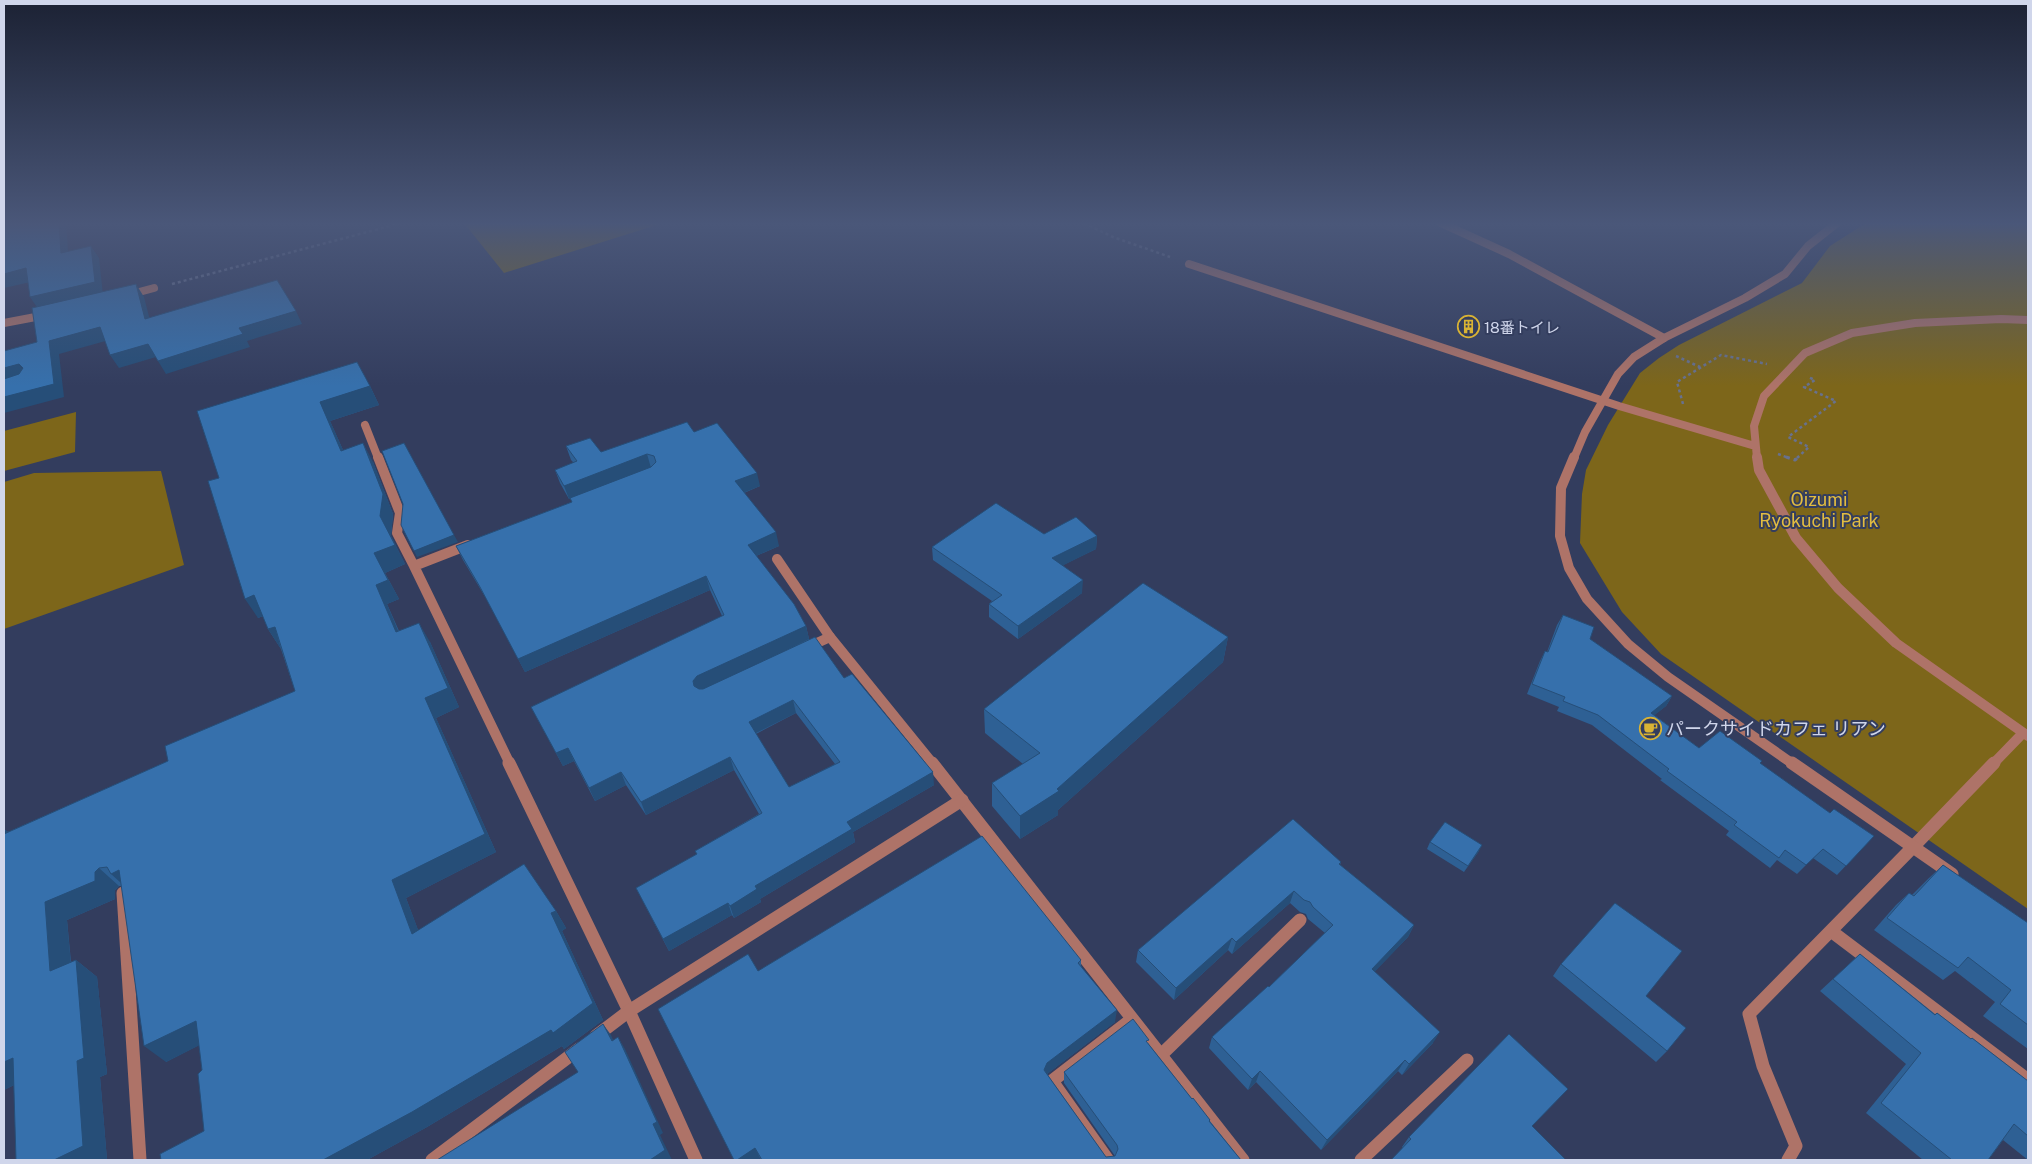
<svg xmlns="http://www.w3.org/2000/svg" width="2032" height="1164" viewBox="0 0 2032 1164" font-family="'Public Sans','Noto Sans JP',sans-serif">
<rect width="100%" height="100%" fill="#333d5e"/>
<path fill="#7d661a" d="M464,223H663L504,273Z
M1866,223H2028V909L1661,654L1622,612L1580,543L1582,494L1586,470L1608,425L1640,373L1659,358L1679,345L1802,283L1830,246Z
M76,412L75,452L4,471V431Z
M161,471L184,565L4,629V482L34,473Z"/>
<g fill="none" stroke-linecap="round" stroke-linejoin="round">
<path stroke="#68718e" stroke-width="2.5" stroke-dasharray="3 3" stroke-linecap="butt" d="M1084,223L1113,237L1170,257
M172,284L401,223
M1676,356L1700,367
M1683,404L1677,382L1721,355L1767,364
M1778,454L1789,458
M1797,458L1809,447L1788,437L1836,401L1804,387L1815,380L1808,377"/>
<path stroke="#68718e" stroke-width="3" stroke-dasharray="4 4" stroke-linecap="butt" d="M1786,457L1795,460L1799,457"/>
<path stroke="#ae7368" stroke-width="8" d="M1441,223L1509,254L1664,338"/>
<path stroke="#ae7368" stroke-width="10" d="M806,648L830,637"/>
<path stroke="#ae7368" stroke-width="13" d="M1161,1055L1300,920
M1361,1160L1467,1060"/>
<path stroke="#ae7368" stroke-width="8" d="M1189,264L1619,406L1755,446
M1757,458L1754,426L1764,396L1805,353L1852,333L1915,323L2001,319L2028,320"/>
<path stroke="#ae7368" stroke-width="10" d="M1757,457L1759,470L1796,538L1838,588L1896,643L2028,736
M1993,764L2023,733"/>
<path stroke="#ae7368" stroke-width="13" d="M1913,847L1994,763"/>
<path stroke="#ae7368" stroke-width="8" d="M128,295L154,288
M4,323L46,315
M365,425L378,458
M1574,458L1585,432L1618,374L1634,357L1664,338L1745,298L1785,274L1808,246L1837,223"/>
<path stroke="#ae7368" stroke-width="10" d="M378,457L400,513L397,533L414,566
M1574,457L1561,488L1560,536L1569,568L1587,599L1628,644L1668,677L1793,764
M468,545L414,566L510,764
M777,559L830,637L933,764"/>
<path stroke="#ae7368" stroke-width="13" d="M509,763L629,1011L696,1160
M932,763L1243,1160
M1792,763L1952,874
M123,893L140,1160
M1831,931L2028,1080
M1108,1160L1052,1081L1132,1019
M1788,1160L1796,1146L1763,1066L1749,1014L1913,847"/>
<path stroke="#ae7368" stroke-width="13" d="M596,1036L629,1011L962,800
M432,1160L579,1049"/>
</g>
<path fill="#2e6094" fill-rule="evenodd" d="M370,386L379,405L330,421L343,450L373,462L393,514L391,536L405,564L385,573L399,599L387,604L399,631L430,642L459,707L436,718L496,852L406,898L418,930L556,911L566,928L562,931L603,1020L564,1049L562,1046L427,1127L367,1160H161L204,1131L202,1070L199,1045L166,1062L122,886H119L115,890V899L67,920L71,962L76,960L97,977L107,1074L100,1077L107,1160L14,1085L4,1090V829L8,832L168,761L295,691L281,649L268,629L263,616L258,618L219,478Z
M694,432L760,486L744,493L779,546L756,556L806,626L809,639L844,678L934,785L853,832L855,842L760,899L761,902L734,918L732,915L669,951L636,888L697,854L695,851L759,814L734,770L646,815L626,785L595,801L574,761L563,766L531,707L722,616L710,590L525,672L487,600L463,560L456,546L572,502L570,498L569,499L560,483L555,470L574,463L571,460L566,446L601,452ZM796,713L835,764L789,787L756,734Z
M1044,534L1097,536L1096,549L1063,565L1082,593L1018,639L989,617V604L992,601L933,560L932,547Z
M1563,615L1590,639L1672,696L1666,706L1654,715L1699,748L1760,764L1830,813L1874,836L1837,875L1813,858L1797,874L1777,860L1770,868L1726,835L1729,831L1660,780L1662,779L1592,725L1557,711L1559,707L1527,694L1540,661L1545,651L1547,652L1557,625Z
M1228,637L1223,662L1058,810V815L1020,839L992,806V783L1023,764L985,733L984,709Z
M1430,842L1479,851L1464,872L1427,849Z
M1341,862L1340,865L1414,925L1408,937L1374,972L1433,1043L1402,1075L1398,1071L1321,1150L1256,1082L1248,1090L1209,1048L1212,1037L1269,987L1325,933L1308,919L1306,914L1300,912L1290,903L1232,954L1228,950L1174,1000L1136,962L1138,950Z
M1943,865L2028,923V1049L1983,1016L1995,1002L1955,971L1943,980L1874,930L1896,905L1909,893L1912,895L1929,878Z
M1860,954L1935,1014L1937,1013L1970,1039L1972,1038L2028,1081V1160L2003,1140L1988,1160H1923L1866,1113L1906,1064L1820,991Z
M1081,960V966L1115,1022L1047,1074L1106,1157L1115,1156L1064,1083V1072L1148,1043L1192,1099L1210,1120V1121L1241,1160H761L760,1158L757,1160H734L758,971Z
M1561,964L1646,996L1667,1051L1656,1062L1553,976Z
M1533,1126L1403,1148L1402,1147L1409,1137Z"/>
<path fill="#264e78" d="M59,223H66L69,265L61,253Z
M91,246L99,258L103,295L39,310L30,297Z
M26,268L35,281L4,288V274Z
M136,284L144,297L153,332L145,319Z
M296,311L302,324L247,341L250,347L166,374L158,361L239,328Z
M100,327L109,340L59,354L64,397L4,413V397L49,341Z
M148,344L156,357L119,368L110,355Z
M19,364L29,377L4,383V368Z
M370,386L379,405L330,421L352,470L341,451L320,402Z
M363,443L373,462L393,514L391,536L405,564L385,573L399,599L387,604L407,652L396,632L376,585L374,553L380,516Z
M647,454L651,468L569,499L564,486Z
M757,473L760,486L738,495L735,481Z
M776,532L779,546L751,558L748,545Z
M454,535L458,542L417,557L414,551Z
M1097,536L1096,549L1052,571V558Z
M706,576L710,590L525,672L518,659Z
M1083,580L1082,593L1018,639V626Z
M254,595L268,614L258,618L245,599Z
M419,623L430,642L459,707L436,718L496,852L406,898L426,951L412,934L392,880L425,698Z
M806,626L809,639L697,695L693,681L697,676Z
M275,627L281,649L268,629Z
M1228,637L1223,662L1058,810V815L1020,839V816L1057,789Z
M1672,696L1666,706L1645,723L1651,713Z
M793,700L796,713L752,735L749,722Z
M568,748L574,761L563,766L556,753Z
M730,757L734,770L646,815L641,802Z
M621,772L626,785L595,801L589,788Z
M933,772L934,785L853,832L855,842L760,899L761,902L734,918L730,906L755,886L847,822Z
M4,829L24,846L4,835Z
M1482,845L1479,851L1464,872Z
M99,868L119,886L115,890V899L67,920L73,988L50,971L45,902L95,872Z
M119,870L131,892L111,874Z
M1294,891L1290,903L1232,954L1236,942Z
M728,903L732,915L669,951L663,939Z
M556,911L566,928L562,931L603,1020L564,1049L562,1046L427,1127L367,1160H323L551,913Z
M1414,925L1408,937L1366,981L1372,969Z
M1232,938L1228,950L1174,1000L1176,988Z
M76,960L97,977L107,1074L100,1077L107,1160H54L77,1061Z
M1117,1010L1115,1022L1047,1074L1044,1070L1047,1063Z
M196,1021L216,1037L166,1062L144,1046Z
M603,1024L611,1035L619,1053L612,1041Z
M1440,1032L1433,1043L1402,1075L1409,1064Z
M618,1037L625,1049L663,1133L660,1135L672,1160H650L653,1124Z
M13,1058L37,1074L4,1090V1062Z
M1405,1060L1398,1071L1321,1150L1327,1140Z
M1260,1071L1256,1082L1248,1090L1252,1079Z
M755,1148L760,1158L757,1160H737Z"/>
<path fill="#3670ac" stroke="#264e78" fill-rule="evenodd" d="M4,223H59L61,253L91,246L95,282L30,297L26,268L4,274Z
M277,280L296,311L239,328L243,334L158,361L148,344L110,355L100,327L49,341L54,384L4,397V379L19,374L23,368L19,364L4,368V351L37,342L32,308L136,284L145,319Z
M357,362L370,386L320,402L341,451L363,443L383,494L380,516L395,545L374,553L388,580L376,585L396,632L419,623L448,688L425,698L485,834L392,880L412,934L524,864L556,911L551,913L593,1003L553,1033L551,1030L412,1112L323,1160H161L160,1154L204,1131L198,1074L202,1070L196,1021L144,1046L119,870L111,874L107,867L99,868L95,872V881L45,902L50,971L76,960L84,1058L77,1061L83,1146L54,1160H16L13,1058L4,1062V834L168,761L165,746L295,691L275,627L268,629L254,595L245,599L208,481L219,478L197,411Z
M687,422L694,432L717,423L757,473L735,481L776,532L748,545L794,604L806,626L697,676L693,681L694,686L699,689H703L815,637L844,678L852,674L933,772L847,822L852,829L755,886L757,889L730,906L728,903L663,939L636,888L697,854L695,851L762,813L730,757L641,802L621,772L589,788L568,748L556,753L531,707L724,615L706,576L518,659L480,587L456,546L572,502L570,498L651,467L656,462L654,456L647,454L564,486L555,470L577,461L566,446L590,438L601,452ZM793,700L840,762L789,787L749,722Z
M404,443L454,535L414,551L401,525L403,504L382,451Z
M996,503L1044,534L1076,517L1097,536L1052,558L1083,580L1018,626L989,604L1002,595L932,547Z
M1143,583L1228,637L1057,789L1059,791L1020,816L992,783L1040,753L984,709Z
M1563,615L1594,627L1590,639L1672,696L1651,713L1699,748L1720,731L1762,761L1760,763L1830,813L1834,809L1874,836L1846,866L1823,849L1806,865L1785,850L1779,858L1734,825L1737,822L1667,771L1669,769L1598,715L1563,701L1565,697L1532,684L1545,651L1548,652Z
M1293,819L1341,862L1339,864L1414,925L1372,969L1440,1032L1409,1064L1405,1060L1327,1140L1260,1071L1252,1079L1212,1037L1268,986L1269,987L1333,925L1313,907L1310,902L1304,900L1294,891L1236,942L1232,938L1176,988L1138,950Z
M1445,822L1482,845L1468,866L1430,842Z
M982,836L1081,960L1078,963L1117,1010L1047,1063L1044,1070L1106,1157L1115,1156L1118,1149L1117,1145L1064,1072L1133,1019L1149,1040L1146,1041L1192,1099L1193,1098L1210,1120L1209,1121L1241,1160H762L755,1148L737,1160H734L658,1009L748,954L758,971Z
M1943,865L2028,923V1025L2000,1004L2011,990L1968,957L1958,968L1887,918L1909,893L1914,896Z
M1615,903L1682,951L1646,996L1686,1028L1667,1051L1561,964Z
M1860,954L1935,1015L1937,1013L1971,1039L1972,1038L2028,1081V1136L2014,1124L1988,1160H1952L1881,1103L1921,1053L1833,979Z
M603,1024L612,1041L618,1037L657,1122L653,1124L665,1150L650,1160H437L578,1072L565,1052Z
M1509,1034L1568,1089L1532,1126L1566,1160H1391L1411,1139L1409,1137Z"/>
<linearGradient id="sky" x2="0" y2="1"><stop stop-color="#1c2234"/><stop offset="0.58" stop-color="#4a5779"/><stop offset="1" stop-color="#4a5779" stop-opacity="0"/></linearGradient>
<rect width="2032" height="386" fill="url(#sky)"/>
<defs>
<symbol id="building-ring" viewBox="-11 -11 22 22"><circle r="9.5" fill="#333d5e" stroke="#d9b334" stroke-width="1.5"/><path d="M-4-6H4V6H1V3H-1V6H-4ZM-2.5-4.3h1.7v1.8h-1.7ZM.8-4.3h1.7v1.8H.8ZM-2.5-1h1.7V.8h-1.7ZM.8-1h1.7V.8H.8Z" fill="#d9b334"/></symbol>
<symbol id="cafe-ring" viewBox="-11 -11 22 22"><circle r="9.5" fill="#333d5e" stroke="#d9b334" stroke-width="1.5"/><path d="M-5.5-4.5H6V0H3Q3 3.5 0 3.5H-2.5Q-5.5 3.5-5.5 0ZM3-3.2v2h1.7v-2ZM-6 4.5H4V6H-6Z" fill="#d9b334"/></symbol>
</defs>
<g fill-rule="evenodd">
<use href="#building-ring" x="1456" y="314" width="25" height="25"/>
<use href="#cafe-ring" x="1638" y="716" width="25" height="25"/>
</g>
<g text-anchor="middle" dominant-baseline="central" stroke-width="4" stroke-linejoin="round" paint-order="stroke">
<g font-size="15" fill="#d0d6eb" stroke="#333d5e" text-anchor="start">
<text x="1484" y="327">18番トイレ</text>
</g>
<g font-size="18" fill="#e2bc41" stroke="#333d5e">
<text x="1819" y="499">Oizumi<tspan x="1819" dy="21">Ryokuchi Park</tspan></text>
</g>
<g font-size="18" fill="#d0d6eb" stroke="#333d5e" text-anchor="start">
<text x="1666" y="728">パークサイドカフェ リアン</text>
</g>
</g>
<rect width="2032" height="1164" fill="none" stroke="#d0d6eb" stroke-width="10"/>
</svg>
